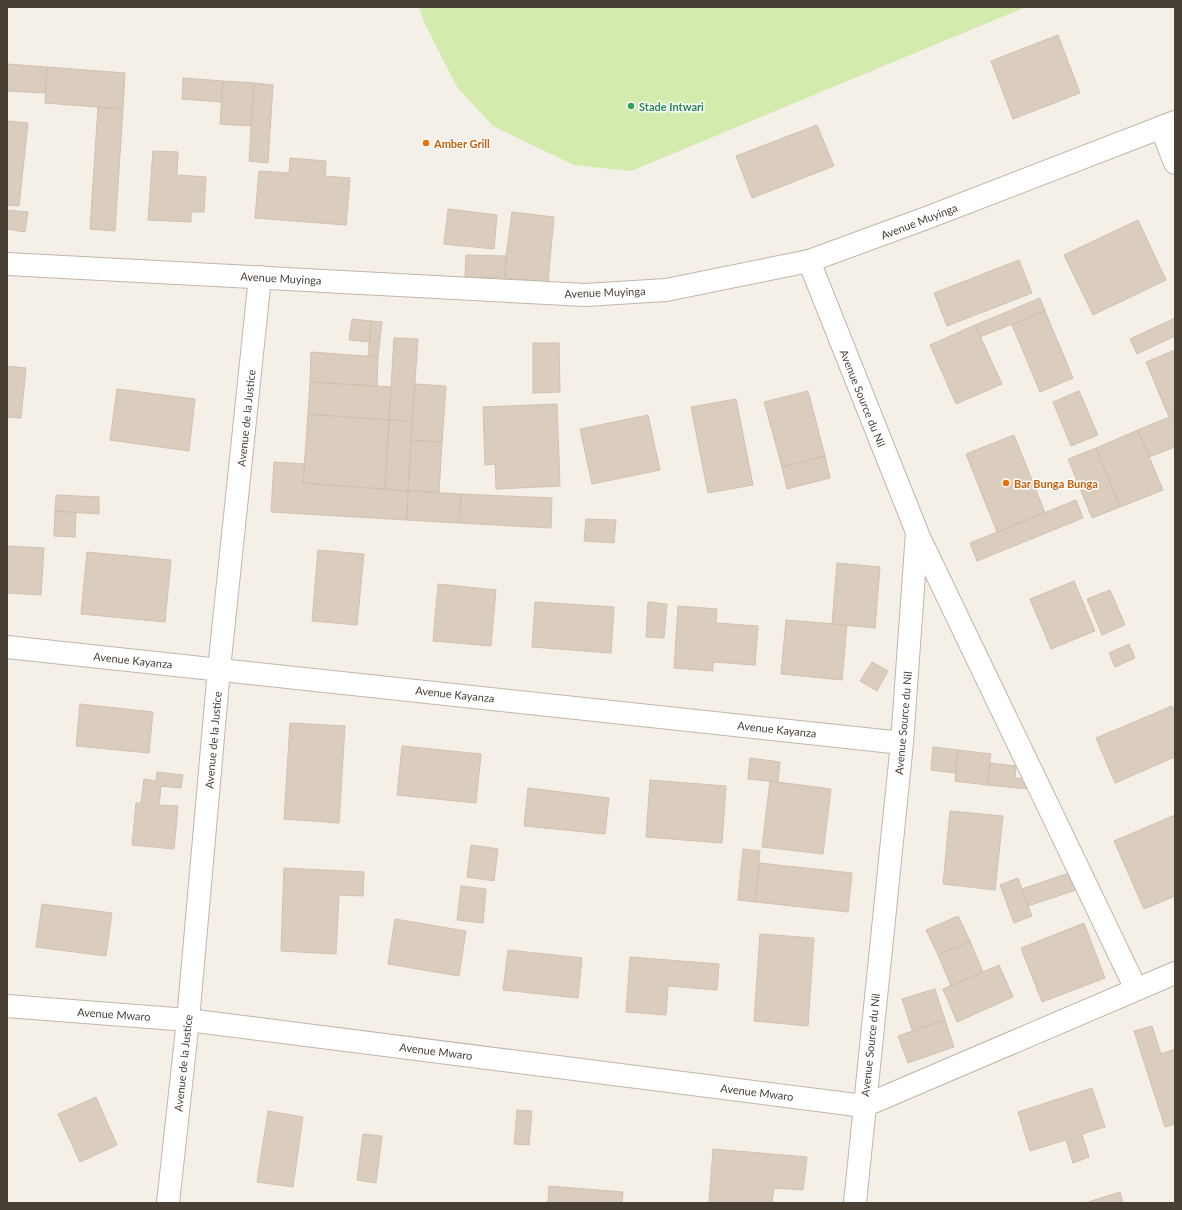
<svg xmlns="http://www.w3.org/2000/svg" width="1182" height="1210" viewBox="0 0 1182 1210" font-family="Lato,sans-serif">
<rect width="100%" height="100%" fill="#f4efe7"/>
<path fill="#d3ebad" d="M419,7H1026L631,171L574,165L493,126L457,87L424,22Z"/>
<path fill="#dacdbe" stroke="#d2c1ae" d="M1058,35L1080,93L1013,119L991,61Z
M7,64L47,67L45,93L7,91Z
M47,67L125,73L123,109L45,103Z
M183,78L223,81L221,102L182,99Z
M223,81L254,83L251,126L220,124Z
M254,83L273,85L268,163L249,161Z
M98,107L123,109L115,231L90,229Z
M7,121L28,123L19,206L7,205Z
M817,125L834,166L752,198L736,156Z
M153,151L178,152L177,175L206,177L204,212H191V222L148,220Z
M290,158L326,161L325,176L350,178L346,225L255,218L259,171L289,173Z
M448,209L497,215L494,249L444,244Z
M7,210L28,212L25,232L7,229Z
M512,212L554,217L548,282L505,278L506,256Z
M1138,220L1166,280L1093,315L1064,255Z
M466,255L506,256L505,278L465,277Z
M1019,260L1032,293L947,326L934,293Z
M1040,298L1045,311L980,337L975,325Z
M1045,311L1073,378L1040,392L1012,325Z
M1175,318V336L1137,354L1130,339Z
M352,319L371,321L370,342L349,340Z
M371,321L382,322L378,357L368,356Z
M975,325L1002,384L956,404L930,345Z
M394,338L418,339L412,421L389,420Z
M533,343H559L560,392L533,393Z
M1175,350V447L1149,457L1138,430L1169,417L1146,362Z
M311,352L378,357L377,386L310,382Z
M7,366L26,368L21,418L7,417Z
M310,382L391,387L389,420L308,414Z
M415,384L446,386L442,442L411,440Z
M117,389L195,399L189,451L110,440Z
M808,391L825,456L782,467L764,402Z
M1079,391L1098,435L1071,446L1053,402Z
M736,399L753,485L708,493L691,407Z
M557,404L560,486L496,489L495,464L485,465L483,407Z
M308,414L389,420L385,489L303,483Z
M648,415L660,470L592,484L580,429Z
M389,420L412,421L408,491L385,489Z
M1138,430L1163,490L1120,507L1096,448Z
M1014,435L1045,513L997,532L966,454Z
M411,440L442,442L439,492L408,491Z
M1096,448L1120,507L1092,518L1068,459Z
M825,456L830,478L787,489L782,467Z
M274,462L305,464L303,483L408,491L407,520L271,512Z
M408,491L461,494L459,523L407,520Z
M461,494L552,498L551,528L459,523Z
M56,495L99,497V514L55,511Z
M1076,500L1083,518L977,561L970,543Z
M55,511L76,512L75,537L54,536Z
M586,519L616,520L614,543L584,541Z
M7,546L44,548L41,595L7,593Z
M318,550L364,554L357,625L312,621Z
M87,552L171,560L165,622L81,614Z
M837,563L880,567L875,628L832,624Z
M1074,581L1095,631L1051,649L1030,599Z
M438,584L496,590L491,646L433,641Z
M1110,590L1125,625L1102,635L1087,599Z
M535,602L614,607L611,653L532,647Z
M648,602L667,604L664,638L646,637Z
M678,606L717,609L716,623L758,626L755,665L713,662V671L674,668Z
M786,620L847,625L842,680L781,674Z
M1129,644L1135,658L1115,667L1109,653Z
M872,662L888,671L877,691L860,681Z
M80,704L153,712L149,753L76,746Z
M1172,706L1175,713V757L1115,783L1096,738Z
M290,723L345,726L339,823L284,819Z
M402,746L481,754L476,803L397,795Z
M933,747L958,750L955,773L931,770Z
M958,750L991,754L987,785L955,781Z
M750,758L780,762L778,782L748,779Z
M990,763L1016,766L1015,778L1028,779L1027,789L987,785Z
M157,772L183,775L181,788L161,786L159,805L178,806L174,849L132,845L136,803H141L144,779L156,781Z
M650,780L726,786L722,843L646,837Z
M770,781L831,789L823,854L762,847Z
M528,788L609,798L605,834L524,826Z
M950,811L1003,816L995,890L943,884Z
M1175,815V896L1144,909L1114,841Z
M471,845L498,849L494,881L467,877Z
M743,849L760,851L755,902L738,900Z
M759,863L852,873L848,912L755,902Z
M284,868L364,872L363,896L339,895L336,954L281,951Z
M1072,872L1079,889L1028,906L1022,889Z
M1018,878L1032,916L1014,923L1000,885Z
M461,886L486,889L483,923L457,920Z
M42,904L112,913L106,956L36,947Z
M958,916L970,941L938,955L926,930Z
M395,919L466,931L459,976L388,964Z
M1084,923L1105,978L1042,1002L1021,948Z
M760,934L814,938L808,1026L754,1021Z
M970,941L983,972L951,986L938,955Z
M508,950L582,958L578,998L503,990Z
M630,957L719,964L717,990L668,986L666,1015L626,1012Z
M999,965L1013,997L957,1022L943,989Z
M935,989L945,1020L912,1030L902,999Z
M945,1020L954,1047L908,1063L898,1036Z
M1152,1026L1161,1054L1175,1049V1124L1165,1127L1134,1031Z
M1092,1088L1105,1127L1082,1134L1089,1157L1073,1163L1066,1140L1030,1151L1018,1112Z
M96,1097L117,1145L80,1162L58,1114Z
M517,1110L532,1111L529,1145L514,1144Z
M268,1111L303,1117L293,1187L257,1182Z
M363,1134L382,1136L376,1183L357,1180Z
M713,1149L807,1157L803,1190L774,1188L772,1203H709Z
M549,1186L623,1192L622,1203H548Z
M1120,1192L1123,1203H1085Z"/>
<g fill="none" stroke-linecap="round" stroke-linejoin="round">
<defs>
<path id="minor" d="M1161,127L1175,163
M809,261L917,532L902,743L855,1203
M917,533L1136,989
M7,647L902,743
M7,1006L188,1020L864,1106L1175,973
M168,1203L188,1020L219,669L260,277"/>
<path id="tertiary" d="M7,264L585,295L666,290L809,261L929,217L1175,122"/>
</defs>
<use href="#minor" stroke="#c0b6a9" stroke-width="24"/>
<use href="#tertiary" stroke="#c0b6a9" stroke-width="24"/>
<use href="#minor" stroke="#fff" stroke-width="22"/>
<use href="#tertiary" stroke="#fff" stroke-width="22"/>
</g>
<circle fill="#2e9e5b" stroke="#fff" stroke-width="1.5" cx="631" cy="106" r="4"/>
<g fill="#e8710a" stroke="#fff" stroke-width="1.5">
<circle cx="426" cy="143" r="4"/>
<circle cx="1006" cy="483" r="4"/>
</g>
<g text-anchor="middle" dominant-baseline="central" stroke-width="3" stroke-linejoin="round" paint-order="stroke">
<g font-size="11" font-weight="bold" fill="#27864d" stroke="#fff" text-anchor="start">
<text x="639" y="106">Stade Intwari</text>
</g>
<g font-size="11" font-weight="bold" fill="#c56008" stroke="#fff" text-anchor="start">
<text x="434" y="143">Amber Grill</text>
<text x="1014" y="483">Bar Bunga Bunga</text>
</g>
<g font-size="11" fill="#483f35" stroke="#fff">
<text transform="translate(919 221) rotate(-21)">Avenue Muyinga</text>
<text transform="translate(281 278) rotate(3)">Avenue Muyinga</text>
<text transform="translate(605 292) rotate(-2)">Avenue Muyinga</text>
<text transform="translate(863 398) rotate(68)">Avenue Source du Nil</text>
<text transform="translate(246 418) rotate(-84)">Avenue de la Justice</text>
<text transform="translate(133 660) rotate(6)">Avenue Kayanza</text>
<text transform="translate(455 694) rotate(6)">Avenue Kayanza</text>
<text transform="translate(903 723) rotate(-85)">Avenue Source du Nil</text>
<text transform="translate(777 729) rotate(6)">Avenue Kayanza</text>
<text transform="translate(213 740) rotate(-85)">Avenue de la Justice</text>
<text transform="translate(114 1014) rotate(4)">Avenue Mwaro</text>
<text transform="translate(870 1045) rotate(-84)">Avenue Source du Nil</text>
<text transform="translate(436 1051) rotate(7)">Avenue Mwaro</text>
<text transform="translate(183 1063) rotate(-84)">Avenue de la Justice</text>
<text transform="translate(757 1092) rotate(7)">Avenue Mwaro</text>
</g>
</g>
<rect width="1182" height="1210" fill="none" stroke="#483f35" stroke-width="16"/>
</svg>
